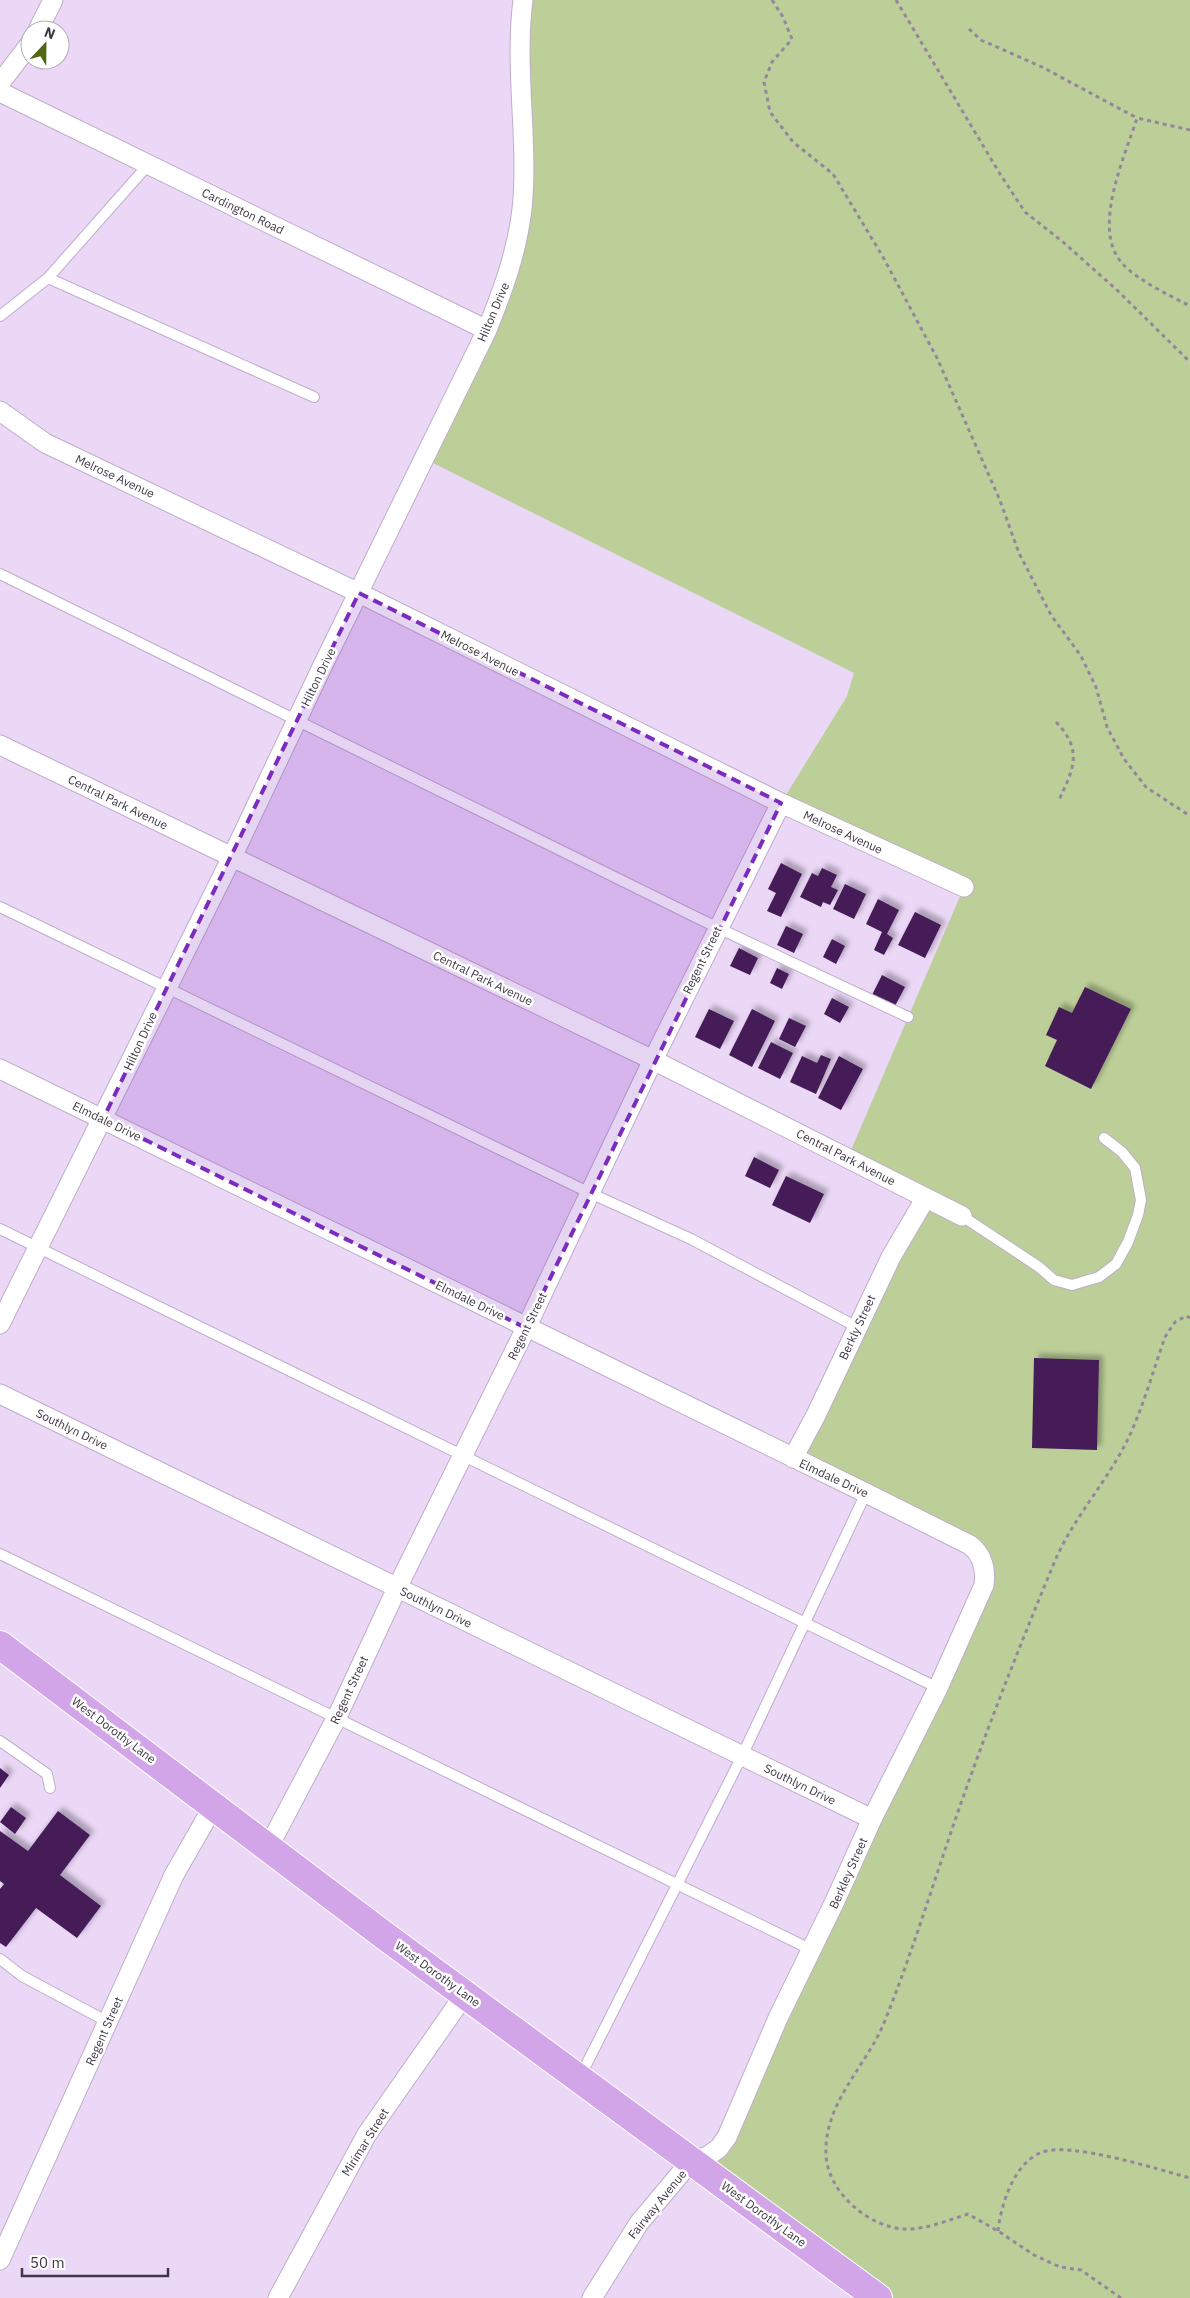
<svg xmlns="http://www.w3.org/2000/svg" width="1190" height="2298" viewBox="0 0 1190 2298" font-family="'IBM Plex Sans',sans-serif">
<defs>
<filter id="shadow"><feDropShadow dx="4.5" dy="-4.5" stdDeviation="2.5" flood-color="#0004"/></filter>
</defs>
<rect width="100%" height="100%" fill="#ebd8f7"/>
<path fill="#bdcf99" d="M523,0H1190V2298H878L708,2156L984,1585L982,1558L793,1458L925,1199L848,1157L964,887L781,803L847,696L854,673L425,459L516,246Z"/>
<path fill="#441c58" filter="url(#shadow)" d="M781,863L802,874L781,917L767,911L776,893L768,889Z
M822,868L837,875L831,887L838,890L830,905L823,902L821,907L800,897L812,873L818,876Z
M845,884L866,894L854,919L833,909Z
M878,899L899,910L887,934L893,938L884,955L874,950L882,932L866,924Z
M915,912L941,925L925,958L898,945Z
M786,926L803,934L794,953L777,945Z
M832,939L845,946L836,964L823,957Z
M739,948L758,958L750,975L730,966Z
M777,968L789,974L782,989L770,983Z
M882,975L905,987L895,1006L872,995Z
M1085,987L1131,1009L1091,1089L1045,1066L1057,1040L1046,1035L1059,1007L1072,1013Z
M832,998L849,1007L840,1023L824,1014Z
M709,1009L734,1021L720,1049L695,1037Z
M752,1009L775,1021L752,1067L729,1055Z
M789,1018L806,1026L795,1047L779,1039Z
M771,1042L793,1053L780,1079L758,1068Z
M821,1055L831,1059L816,1094L790,1082L802,1056L817,1063Z
M839,1056L863,1069L841,1110L818,1098Z
M754,1157L779,1170L770,1188L745,1176Z
M786,1176L824,1194L810,1223L772,1205Z
M1034,1358L1099,1360L1097,1450L1032,1448Z
M0,1768L9,1775L0,1788Z
M11,1807L26,1818L15,1834L0,1822Z
M58,1811L90,1835L60,1875L101,1906L77,1938L36,1908L6,1947L0,1943V1889L4,1884L0,1881V1831L28,1851Z"/>
<g fill="none" stroke-linecap="round" stroke-linejoin="round">
<defs>
<path id="service" d="M48,278L314,397
M0,316L48,278L148,165
M0,574L718,928L908,1017
M0,907L590,1193L691,1239L857,1327
M962,1216L1039,1267L1054,1280L1072,1285L1099,1277L1116,1264L1128,1242L1138,1215L1141,1200L1135,1168L1122,1152L1104,1138
M0,1229L938,1688
M0,1554L812,1950
M0,1741L47,1774L50,1788
M0,1959L22,1976L108,2022
M580,2077L742,1756L866,1493"/>
<path id="minor" d="M38,30L53,0
M0,83L30,44
M0,92L487,330
M0,411L45,443L359,593L781,803L964,887
M0,745L653,1060L962,1216
M0,1069L866,1493L970,1545C983,1555 986,1569 984,1585L938,1688L872,1819L835,1901L778,2018L727,2137L719,2148L708,2156L691,2161L639,2223L592,2298
M0,1324L232,857L322,667L487,330C503,290 517,252 522,209C529,140 514,70 523,0
M0,1394L872,1819
M793,1458L816,1415L891,1257L925,1199
M269,1846L337,1717L397,1588L526,1328L653,1060L781,803
M0,2260L174,1875L214,1805
M278,2298L367,2134L465,1994"/>
<path id="primary" d="M0,1645L385,1936L878,2298"/>
</defs>
<use href="#service" stroke="#bfadca" stroke-width="12"/>
<use href="#minor" stroke="#bfadca" stroke-width="21"/>
<use href="#primary" stroke="#fff" stroke-width="30"/>
<path stroke="#94879c" stroke-width="3" stroke-dasharray="4 4" stroke-linecap="butt" d="M772,0L783,17L792,39L772,62L764,82L770,112L793,142L833,174L883,257L937,358L999,498L1019,553L1051,615L1081,656L1096,687L1107,727L1124,759L1146,787L1190,816
M896,0L1000,174L1025,212L1063,242L1118,291L1190,362
M969,29L981,40L1042,67L1137,118
M1190,130L1137,118C1125,156 1091,229 1122,263C1138,281 1169,295 1190,306
M1056,722C1084,751 1073,770 1058,802
M998,2231C1001,2204 1014,2164 1040,2153C1067,2140 1160,2170 1190,2178
M1121,2298L1081,2270L1060,2267L1034,2255L998,2231L968,2214C949,2220 930,2228 910,2229C872,2231 827,2193 826,2154C824,2103 865,2068 884,2023C915,1946 938,1867 966,1789C993,1713 1023,1638 1054,1563C1072,1520 1105,1484 1126,1443C1142,1411 1153,1371 1165,1337L1175,1322L1186,1316L1190,1318"/>
<use href="#service" stroke="#fff" stroke-width="10"/>
<use href="#minor" stroke="#fff" stroke-width="19"/>
<use href="#primary" stroke="#d1a5e8" stroke-width="28"/>
</g>
<path fill="#7b2cbf" fill-opacity="0.2" stroke="#7b2cbf" stroke-width="4" stroke-dasharray="10 6" stroke-linejoin="round" d="M359,593L781,803L526,1328L103,1119Z"/>
<g text-anchor="middle" dominant-baseline="central" stroke-width="5" stroke-linejoin="round" paint-order="stroke">
<g font-size="12" fill="#3e3743" stroke="#fff">
<text transform="translate(243 211) rotate(26)">Cardington Road</text>
<text transform="translate(493 312) rotate(-67)">Hilton Drive</text>
<text transform="translate(115 476) rotate(25)">Melrose Avenue</text>
<text transform="translate(480 653) rotate(27)">Melrose Avenue</text>
<text transform="translate(318 677) rotate(-64)">Hilton Drive</text>
<text transform="translate(118 802) rotate(26)">Central Park Avenue</text>
<text transform="translate(843 832) rotate(25)">Melrose Avenue</text>
<text transform="translate(702 960) rotate(-64)">Regent Street</text>
<text transform="translate(483 978) rotate(26)">Central Park Avenue</text>
<text transform="translate(140 1041) rotate(-65)">Hilton Drive</text>
<text transform="translate(107 1121) rotate(26)">Elmdale Drive</text>
<text transform="translate(846 1157) rotate(27)">Central Park Avenue</text>
<text transform="translate(470 1300) rotate(26)">Elmdale Drive</text>
<text transform="translate(527 1326) rotate(-64)">Regent Street</text>
<text transform="translate(857 1327) rotate(-65)">Berkly Street</text>
<text transform="translate(72 1429) rotate(26)">Southlyn Drive</text>
<text transform="translate(834 1478) rotate(25)">Elmdale Drive</text>
<text transform="translate(436 1607) rotate(26)">Southlyn Drive</text>
<text transform="translate(349 1690) rotate(-65)">Regent Street</text>
<text transform="translate(114 1730) rotate(37)">West Dorothy Lane</text>
<text transform="translate(800 1784) rotate(26)">Southlyn Drive</text>
<text transform="translate(848 1873) rotate(-66)">Berkley Street</text>
<text transform="translate(438 1974) rotate(36)">West Dorothy Lane</text>
<text transform="translate(104 2031) rotate(-66)">Regent Street</text>
<text transform="translate(365 2142) rotate(-58)">Mirimar Street</text>
<text transform="translate(657 2204) rotate(-51)">Fairway Avenue</text>
<text transform="translate(764 2214) rotate(36)">West Dorothy Lane</text>
</g>
</g>
<g transform="translate(45 45) rotate(22)"><circle r="24" fill="#ffffff" stroke="#b2afb4"/>
<path d="M0-4L9 19L0 12L-9 19Z" fill="#526613"/>
<text y="-8" font-size="14" font-weight="bold" text-anchor="middle" fill="#3e3743">N</text>
</g>
<path d="M22 2268v8h146v-8" fill="none" stroke="#3e3743" stroke-width="2.5"/>
<text x="30" y="2268" font-size="15" fill="#3e3743" stroke="#ffffff" stroke-width="4" paint-order="stroke">50 m</text>
</svg>
